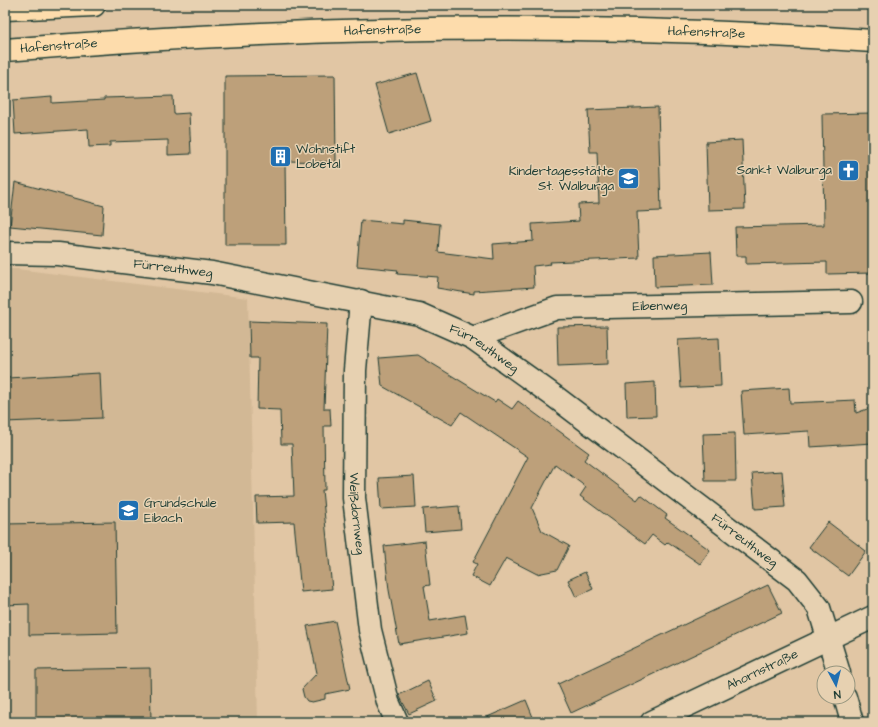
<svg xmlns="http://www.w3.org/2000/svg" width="878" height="727" viewBox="0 0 878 727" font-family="'Architects Daughter',sans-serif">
<rect width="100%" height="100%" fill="#e1c6a4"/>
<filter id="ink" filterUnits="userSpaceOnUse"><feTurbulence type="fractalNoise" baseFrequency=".025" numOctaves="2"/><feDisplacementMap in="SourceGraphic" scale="8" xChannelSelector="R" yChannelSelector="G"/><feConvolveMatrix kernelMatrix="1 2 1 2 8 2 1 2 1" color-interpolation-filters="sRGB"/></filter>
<g filter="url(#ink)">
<path fill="#d2b895" d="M5,269H17L248,298L258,722H5Z"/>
<path fill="#bda07a" stroke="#1f3d34" d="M417,73L431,121L389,134L375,85Z
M335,75L336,162L285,161L286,245H225V76Z
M173,96L174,114L189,113L191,154L168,155V140L110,142V146L89,147L88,129L15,134L13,100L52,97V103L104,100V98Z
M658,107L661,211L637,212L639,258L550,262L551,264L533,266L534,287L474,291V294L437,288L438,277L397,274L398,270L357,266L361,220L403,224V220L440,224L438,252L494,259L493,244L533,241L532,224L579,221L578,204L599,203L597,152H590L588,110Z
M873,113V273L827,274V262L746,264V256H736L735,227L824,225L822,114Z
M742,140L745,209L708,210L706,142Z
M15,182L104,206L102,235L10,226Z
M711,252L713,285L655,287L654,255Z
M249,321L327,324L324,409H330L331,426H324L325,490H322L332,589L301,592L294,522L257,523L256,497L294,496L292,444H281L280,410L257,409L258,358H250Z
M607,326L608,364L558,366L557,327Z
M719,338L721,386L681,388L678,340Z
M418,355L495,402L497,399L512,409L518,401L589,453L584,460L637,500L641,495L667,515L665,518L710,550L700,564L668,542L665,545L652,535L645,544L580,496L586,487L555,464L532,508L542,531L569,546L557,570L537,574L506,558L490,586L471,576L477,564L473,562L528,457L461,412L452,425L382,386L379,358Z
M100,373L102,418L5,422V388H7V378Z
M655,382L656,416L627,417L626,384Z
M789,388L790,403L855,400L856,413L873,407V443L810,447L809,431L744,435L741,391Z
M735,433L736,481H705L703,434Z
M782,471L785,507L755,509L752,473Z
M414,476L416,507L381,509L379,478Z
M459,506L461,529L425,532L423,509Z
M115,522L117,633L29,635V604L5,605V524Z
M828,522L866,551L848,576L809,547Z
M425,541L430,585L424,586L430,621L465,615L468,633L399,644L389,590L384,546Z
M585,572L593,589L576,597L568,580Z
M768,585L782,613L571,713L558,684Z
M335,621L350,689L325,694V699L312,702L307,701L304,697L302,689L317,673L307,626Z
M150,668L151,722H36V670Z
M428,681L437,701L409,714L399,695Z
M526,700L535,722H476Z"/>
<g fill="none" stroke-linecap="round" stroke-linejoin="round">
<defs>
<g id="street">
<path id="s1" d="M5,253L58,254L212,273L419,314L473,338L554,396L797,580L819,608L839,673"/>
<path id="s2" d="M361,301L355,370L354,498L370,630L388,702L397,722"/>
<path id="s3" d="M473,338L557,308L851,302"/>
<path d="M845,697L852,722"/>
<path id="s4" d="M652,722L873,617"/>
</g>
<g id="primary">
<path d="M5,9L94,5"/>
<path id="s5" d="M5,50C294,26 584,21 873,41"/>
</g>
</defs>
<use href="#street" stroke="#1f3d34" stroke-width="25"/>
<use href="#primary" stroke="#1f3d34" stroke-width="25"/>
<use href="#street" stroke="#e7d1b1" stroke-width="22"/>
<use href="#primary" stroke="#fddcac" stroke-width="22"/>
</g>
</g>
<defs>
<symbol id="building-square" viewBox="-11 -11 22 22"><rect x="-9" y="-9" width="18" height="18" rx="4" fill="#1f6fb2" stroke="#e7d1b1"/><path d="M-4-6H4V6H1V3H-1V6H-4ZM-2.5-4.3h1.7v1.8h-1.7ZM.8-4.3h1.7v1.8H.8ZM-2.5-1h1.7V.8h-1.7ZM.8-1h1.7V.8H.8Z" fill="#fff"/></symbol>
<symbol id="church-square" viewBox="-11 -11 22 22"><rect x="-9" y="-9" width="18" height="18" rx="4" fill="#1f6fb2" stroke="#e7d1b1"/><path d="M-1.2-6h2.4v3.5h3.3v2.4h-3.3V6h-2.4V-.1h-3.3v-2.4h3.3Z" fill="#fff"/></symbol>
<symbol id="school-square" viewBox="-11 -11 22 22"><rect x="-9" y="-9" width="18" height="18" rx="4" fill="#1f6fb2" stroke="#e7d1b1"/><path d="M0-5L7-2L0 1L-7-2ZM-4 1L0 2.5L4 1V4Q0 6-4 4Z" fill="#fff"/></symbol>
</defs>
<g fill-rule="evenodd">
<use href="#building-square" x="268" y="144" width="25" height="25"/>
<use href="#church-square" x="836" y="158" width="25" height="25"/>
<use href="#school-square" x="616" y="166" width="25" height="25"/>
<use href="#school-square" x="116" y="498" width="25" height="25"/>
</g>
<g text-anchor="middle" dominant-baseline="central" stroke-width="3" stroke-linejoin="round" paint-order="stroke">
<g font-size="13" fill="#1f3d34" stroke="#e7d1b1">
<text stroke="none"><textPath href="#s5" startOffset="378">Hafenstraße</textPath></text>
<text stroke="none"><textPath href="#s5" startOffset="702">Hafenstraße</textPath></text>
<text stroke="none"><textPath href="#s5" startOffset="54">Hafenstraße</textPath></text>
<text stroke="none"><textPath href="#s1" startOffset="169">Fürreuthweg</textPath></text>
<text stroke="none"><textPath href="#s3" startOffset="192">Eibenweg</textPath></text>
<text stroke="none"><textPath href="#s1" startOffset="493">Fürreuthweg</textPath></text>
<text stroke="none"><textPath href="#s2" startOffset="213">Weißdornweg</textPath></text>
<text stroke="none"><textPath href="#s1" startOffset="817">Fürreuthweg</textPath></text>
<text stroke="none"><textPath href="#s4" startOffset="122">Ahornstraße</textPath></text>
</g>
<g font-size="13" fill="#1f3d34" stroke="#e7d1b1" text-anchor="start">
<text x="296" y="149">Wohnstift<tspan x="296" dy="15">Lobetal</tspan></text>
<text x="832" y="170" text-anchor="end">Sankt Walburga</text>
<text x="614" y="171" text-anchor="end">Kindertagesstätte<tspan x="614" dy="15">St. Walburga</tspan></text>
<text x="144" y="503">Grundschule<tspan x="144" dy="15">Eibach</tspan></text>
</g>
</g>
<rect width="878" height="727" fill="none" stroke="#e7d1b1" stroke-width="20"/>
<rect x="10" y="10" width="858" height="707" fill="none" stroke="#1f3d34" stroke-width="1.5" filter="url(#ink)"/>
<g transform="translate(836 685) rotate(173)"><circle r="19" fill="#e7d1b1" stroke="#97967f"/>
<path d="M0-3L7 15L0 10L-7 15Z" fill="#1f6fb2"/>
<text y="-6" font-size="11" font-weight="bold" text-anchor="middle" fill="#1f3d34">N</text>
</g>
</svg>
